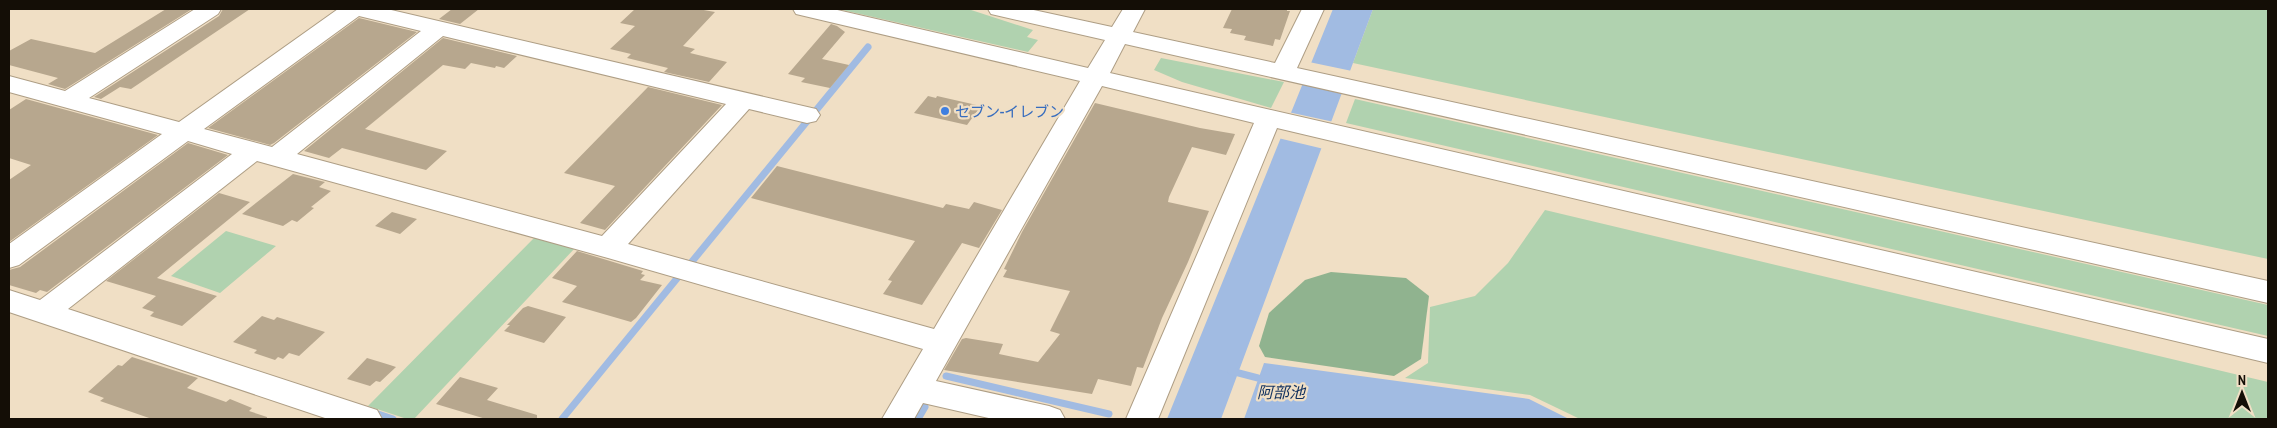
<svg xmlns="http://www.w3.org/2000/svg" width="2277" height="428" viewBox="0 0 2277 428" font-family="'Archivo Narrow','Noto Sans JP',sans-serif">
<rect width="100%" height="100%" fill="#f0dfc5"/>
<path fill="#b0d2af" d="M838,9H968L1033,30L1027,37L1038,40L1028,52Z
M1373,9H2268V259L1353,63Z
M1161,58L1284,82L1271,108L1182,82L1154,70Z
M1355,99L2268,305V336L1346,123Z
M1545,210L2268,382V419H1580L1530,395L1405,378L1428,363L1430,307L1475,296L1508,263Z
M226,231L276,246L220,293L171,276Z
M535,237L575,248L414,419H407L368,406Z"/>
<path fill="#90b38f" d="M1331,272L1406,278L1429,296L1421,359L1394,376L1265,357L1259,346L1269,313L1305,280Z"/>
<path fill="#a1bbe2" d="M1333,9H1373L1221,419H1167Z
M1264,363L1529,399L1569,419H1244Z"/>
<path fill="#f0dfc5" d="M1309,62L1352,71L1343,93L1300,84Z
M1288,112L1334,122L1324,149L1278,138Z"/>
<g fill="none" stroke-linecap="round" stroke-linejoin="round">
<path stroke="#a1bbe2" stroke-width="7" d="M683,262L690,264L868,47
M1231,371L1258,378
M946,376L1109,414
M372,412L393,419
M562,419L679,276
M918,419L925,407"/>
</g>
<path fill="#b7a78e" d="M166,9H192L65,89L48,84L58,78L9,65V51L31,39L95,53Z
M223,9H250L131,89L120,87L101,99L94,97L219,16Z
M452,9H479L460,24L439,19Z
M635,9H698L715,12L683,46L695,49L690,53L727,62L709,82L664,72L668,68L627,58L631,54L610,49L635,26L620,23Z
M1232,9H1287V11H1290L1280,40L1275,39L1273,46L1244,40L1246,36L1230,33L1232,29L1223,28Z
M359,18L417,32L274,143L270,145L208,128Z
M831,24L837,26L845,32L822,59L849,65L830,88L801,82L805,78L788,74Z
M443,38L517,56L504,68L496,66L495,68L471,63L465,69L443,65L365,129L447,151L426,170L342,148L329,158L304,151Z
M648,87L722,105L605,230L580,223L615,186L564,173Z
M928,96L936,98L937,96L981,106L967,125L914,113Z
M26,99L158,135L9,242V180L31,165L9,158V110Z
M1095,103L1200,128L1235,134L1226,155L1192,147L1169,197L1168,202L1209,211L1188,262L1162,318L1143,368L1137,367L1131,386L1098,379L1092,394L944,370L962,339L966,338L1003,344L999,354L1038,362L1060,334L1050,331L1070,291L1003,277L1007,270L1004,269L1022,232Z
M188,143L228,155L47,292L40,290L36,293L9,285V270L20,267Z
M777,166L943,208L946,204L969,209L974,202L1002,210L979,248L962,243L922,305L883,294L892,281L888,280L915,241L751,198Z
M293,174L325,182L319,187L331,191L311,207L314,208L297,222L292,220L283,226L242,214Z
M219,193L250,202L157,278L217,296L182,326L150,316L154,312L142,308L156,296L106,281Z
M392,212L417,219L400,234L375,226Z
M577,251L643,271L641,274L645,275L640,280L662,285L636,318L631,322L562,302L577,286L552,278Z
M528,306L566,317L544,343L504,331L510,325H507L523,308Z
M262,316L274,320L277,317L325,332L299,356L289,353L283,359L278,357L275,360L254,353L257,350L233,342Z
M132,357L198,378L187,388L226,402L230,399L252,408L249,411L267,417V419H152L100,401L104,398L88,392L118,365L122,366Z
M367,358L390,365L396,367L380,382L376,381L370,386L347,379Z
M460,377L498,388L487,400L537,415V419H486L436,404Z"/>
<g fill="none" stroke-linecap="round" stroke-linejoin="round">
<defs>
<path id="minor" d="M195,9H221L218,14L89,98L179,122L338,9H387L816,109L820,115L816,121L807,123L749,109L628,244L934,329L1080,81L796,14L793,9H833L1088,68L1105,40L991,14L988,9H1029L1112,27L1123,9H1145L1133,32L1275,63L1302,9H1324L1297,68L2268,281V303L1125,44L1110,73L2268,339V363L1277,128L1158,419H1126L1254,123L1102,86L936,381L1049,406L1060,410L1065,419H993L923,403L914,419H882L923,349L608,258L257,161L68,309L377,410L382,419H328L9,312V290L40,300L232,154L188,141L19,265L9,268V244L162,134L9,92V76L65,91ZM359,16L421,31L272,147L204,129ZM443,36L726,104L602,236L297,154Z"/>
</defs>
<use href="#minor" stroke="#ae9e85" stroke-width="2"/>
<use href="#minor" fill="#fff" fill-rule="evenodd"/>
</g>
<circle fill="#3f7fe0" stroke="#f0dfc5" stroke-width="2" cx="945" cy="111" r="5"/>
<g text-anchor="middle" dominant-baseline="central" stroke-width="4.5" stroke-linejoin="round" paint-order="stroke">
<g font-size="15" fill="#366cbe" stroke="#f0dfc5" text-anchor="start">
<text x="955" y="111">セブン-イレブン</text>
</g>
<g font-size="16" font-style="italic" fill="#0f2f5e" stroke="#f0dfc5">
<text x="1281" y="392">阿部池</text>
</g>
</g>
<rect width="2277" height="428" fill="none" stroke="#140e06" stroke-width="20"/>
<g transform="translate(2242 393)" stroke="#f0dfc5" stroke-width="4" paint-order="stroke">
<path d="M0-4L9 19L0 12L-9 19Z" fill="#140e06"/>
<text y="-8" font-size="14" font-weight="bold" text-anchor="middle" fill="#140e06">N</text>
</g>
</svg>
